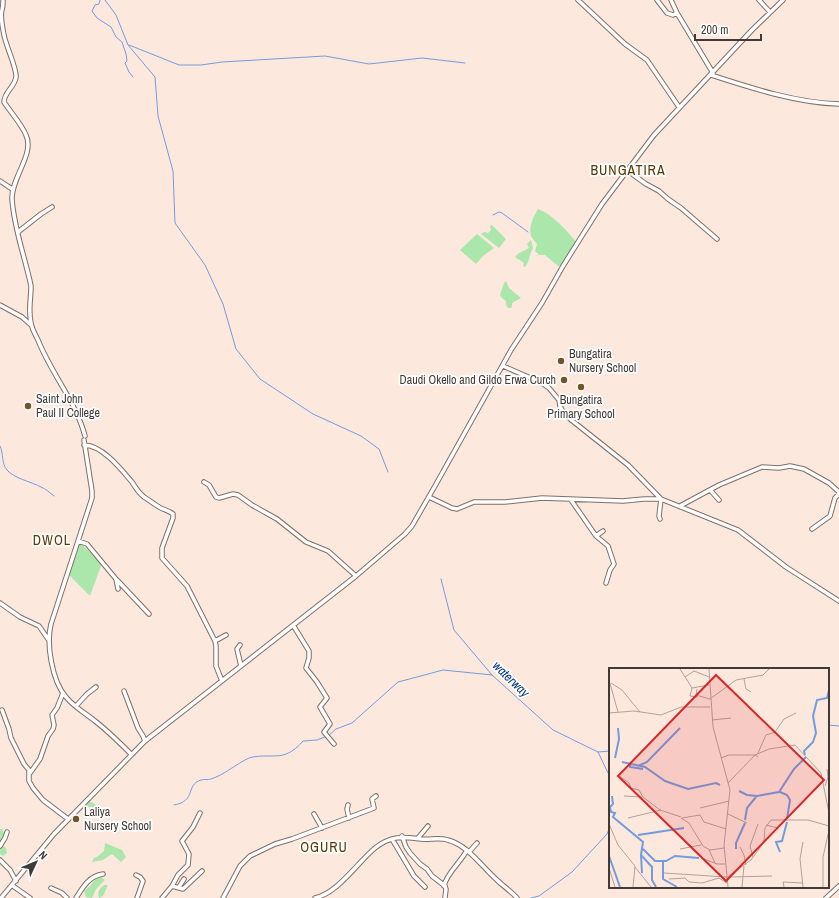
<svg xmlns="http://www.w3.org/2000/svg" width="839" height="898" viewBox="0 0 839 898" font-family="'Archivo Narrow',sans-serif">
<rect width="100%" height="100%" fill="#fde8de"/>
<path fill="#abe7ab" d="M538,209C553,215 566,229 576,242L561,266H558L545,255H539L535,251L537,244C535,242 532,238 531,236C528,227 534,216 538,209Z
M492,225L506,239L499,248L481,234L484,232L488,233L491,230L490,226Z
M477,234L494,248L483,256L476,264L460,250Z
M531,240L533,248C529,255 530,261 525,267L523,266L524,263L515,257L519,253L529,248L527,244Z
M506,281L509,288L521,298L512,303V306L511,308H508L506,305V301L502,298L500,295L504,283Z
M80,543L102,563L90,596L68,574Z
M89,801L99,806L100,809L111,819C102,812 95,807 84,806Z
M0,829H2L5,835L1,844L6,848L7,853L3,856L0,854Z
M105,843L122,850L126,857L121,862L112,854L103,860L92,862L94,858L97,857L104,851Z
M100,876L105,880L96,889L92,898L86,897L84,891C91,887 93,880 100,876Z
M104,885H108L103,896L99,898C97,892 99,889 104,885Z"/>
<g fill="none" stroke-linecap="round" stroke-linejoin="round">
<path stroke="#739cdf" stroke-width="1" d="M100,0L99,4L95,5L92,11L97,18L111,27L116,37L122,42L126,54L127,61L125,63L129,72L133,77
M105,0L116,15L128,45L155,77L158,116L173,171L175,223L205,265L223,304L236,349L260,379L313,414L361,436L379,449L388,472
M129,45L179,65H201L222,62L325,56L369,64L422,58L465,63
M493,215L499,212L502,213L528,232
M0,446C4,454 1,463 7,470C13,478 32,482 41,487C46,489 50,493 54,496
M441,579L454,630L492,675L553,730L598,752L610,751
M828,725L839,726
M328,736L336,729L352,723L398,682L443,670L492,675
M598,752L610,777
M174,805C197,801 185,785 201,780C204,779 208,780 211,779C224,775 236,764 249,758C260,754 278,758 286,754C292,752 299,746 303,741L317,740L325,737
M531,898L539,896L572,872L607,834L610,827"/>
<defs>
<path id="minor" d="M578,0L625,44L647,60L679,107
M657,0L667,13L673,15L677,13
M671,0L677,13L713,73
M759,0L770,12
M3,1C3,5 3,7 2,10C0,16 3,30 4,35C6,46 17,69 16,77C15,87 4,92 4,102C11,113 21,123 26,135C35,154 11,178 12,199C14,229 25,257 31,286C31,299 28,310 31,323C32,329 35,334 38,340C51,373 76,402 85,436
M711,75C751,88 797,103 839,104
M628,171L646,184L659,191L668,199L681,208L717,239
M0,181L12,189
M18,232L41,214L52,207
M0,305L22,317L31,325
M503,366L542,383L549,388L559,400L560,406L562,410L570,419L628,465L661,499L738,530L786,567L839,601
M84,440L92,491V498L51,624C46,644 52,681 66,697C74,707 85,713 95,721C108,731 119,742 131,754
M84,445C102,445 121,469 132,482C135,487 139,493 144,497C149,500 154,504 159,507C164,510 168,510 173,514V518L162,548V558L187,586L215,641L216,646V666L222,681
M204,482L209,485L216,497L219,498L233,494L238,495L252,505L277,519L306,542L328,551L356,576
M711,491L719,500
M429,497L452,508L457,509L474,502H505L542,498L623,501L644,499H661L659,516L660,519
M571,500L596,536
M680,506L719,485L762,467L779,468L790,466L804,469L829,483L839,492
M812,529L830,516L835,498L839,494
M603,531L596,536L608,546L614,564L610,570L606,583
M78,541L87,544L116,579L118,589
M117,580L149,614
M0,603L20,617L39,626L48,639
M293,625L309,651V658L306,668L317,682L327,698L320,707L330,724L324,732L334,744
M215,641L226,635
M240,645L237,649L241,666
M124,691L138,728L143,736L145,741
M76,706L87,694L96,687
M2,710L9,729L11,738L24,764L29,770V781L33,788L43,800L68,819
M30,773L40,759L48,736L53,729L54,725L52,715L57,708L63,693
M348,805L347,809L349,818
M314,814L322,828
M402,836L406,847L410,853L420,864L427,869L432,876L445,886L446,889L445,898
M418,838L428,826
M392,839L414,876L425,887
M0,846L5,838L7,832
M469,852L477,843
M0,860L10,870L16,881
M136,875L140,877L143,881L137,898
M13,886L30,898
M172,886L183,889L202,871
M444,886C446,874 461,862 467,850
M179,887L184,879
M51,888L62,893L67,898
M1,898L54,834L145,741L356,576L405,534L412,526L435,486L511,350L542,303L563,266L602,204L654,135L752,30L783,0
M76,898C83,887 89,876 103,874
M162,898L172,886L178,875L188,865L189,854L182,841L193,827L200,813
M223,898L240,866L250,856L275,844L292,839L374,808L372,799L376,796
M315,898C338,893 357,863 375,848C390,836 403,836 421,839C430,840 439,837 448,840C469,846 481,866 497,880C503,886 511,891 517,898
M826,898L839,886"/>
</defs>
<use href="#minor" stroke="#806f66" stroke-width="5.5"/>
<use href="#minor" stroke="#fff" stroke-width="3.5"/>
</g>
<g fill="#75542b" stroke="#fff" stroke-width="1.5">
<circle cx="561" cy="361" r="4"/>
<circle cx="564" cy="380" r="4"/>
<circle cx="581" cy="387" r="4"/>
<circle cx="28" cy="406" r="4"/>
<circle cx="76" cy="819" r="4"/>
</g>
<g text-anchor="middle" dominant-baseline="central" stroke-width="3.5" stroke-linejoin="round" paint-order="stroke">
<g font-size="12" fill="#413a36" stroke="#fff" text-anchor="start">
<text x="569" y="354">Bungatira<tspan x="569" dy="14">Nursery School</tspan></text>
<text x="556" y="380" text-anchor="end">Daudi Okello and Gildo Erwa Curch</text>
<text x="36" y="399">Saint John<tspan x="36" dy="14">Paul II College</tspan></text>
<text x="581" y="400" text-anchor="middle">Bungatira<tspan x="581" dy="14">Primary School</tspan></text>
<text x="84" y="812">Laliya<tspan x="84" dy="14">Nursery School</tspan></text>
</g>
<g font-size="13" font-style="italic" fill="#043683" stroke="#fff">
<text transform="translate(511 679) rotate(44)">waterway</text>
</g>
<g font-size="14" letter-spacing="1" fill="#5b3801" stroke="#fff">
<text x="628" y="170">BUNGATIRA</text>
<text x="52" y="540">DWOL</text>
<text x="324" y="847">OGURU</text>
</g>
</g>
<g transform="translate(609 668)">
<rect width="220" height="220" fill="#fde8de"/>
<path fill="none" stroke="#739cdf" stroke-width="2" d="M196,87L195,83L204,74L207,65L204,48L208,32L218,30L220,22M6,90L10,71L9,60M13,94L36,99L56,113L79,121L107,115L111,117M21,96V99L34,101M29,98L38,94L71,60M130,123L138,127L148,128L170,124L185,101L197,89M171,124L178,127L181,132L178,151M3,128L4,136L1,139L2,144L6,145L4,149L34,174L32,187L43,199V212L47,219M136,152L138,140L147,129M29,167L75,160M34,181L46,193H57L66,188L90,190M127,181V175L136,155M171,184L167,174L173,173L178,154M32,187L33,205M0,188L11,219M54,194V211L68,219"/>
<path fill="none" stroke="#b2a29b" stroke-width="1" d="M71,1L83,20L100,17M100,1L104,59L121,122L115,177L119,219M76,9L85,3L100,9M135,11L137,21L142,24M0,12L9,44M2,15L13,22L31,44M83,20L81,28L89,29M88,21L87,27L101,31M101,31L127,12L154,7L160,1M0,45L25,43L52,47L72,39H101M103,52L122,50M149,85L157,67L166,64L175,51L187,45M112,90L120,87H146L160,81L186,77L212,105L220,145M10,108L20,115L22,120L30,122L34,129L51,142L72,149M119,115L146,87L149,89M216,118L219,109L218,101M15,128L33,129M91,140L120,133M119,146L138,155M19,150L52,142M72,150L80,155L94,178L101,182L115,180M73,150L91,147L95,154L117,161M0,156L9,177L26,198L24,219M157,157L169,160M131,179L135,187L137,197M71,181L92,177M100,182L106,195M144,189L141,178L149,156M95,191L108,196H116M26,199L42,219M0,200L6,219M55,205L117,209M122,209L163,208M117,210L142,192L155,174L156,160L162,152H199L220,158M60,211L76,210L80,214L93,215L110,210L118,215M133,219L135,198M175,219L174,214L193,215M194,219L191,191L194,174M214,219V189L220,162"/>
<path fill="#d62828" fill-opacity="0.15" stroke="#d62828" stroke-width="2" d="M107,7L215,112L117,213L9,108Z"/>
<rect width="220" height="220" fill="none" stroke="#413a36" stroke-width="2"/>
</g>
<g transform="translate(36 862) rotate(46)" stroke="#ffffff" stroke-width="3" paint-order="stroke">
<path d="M0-3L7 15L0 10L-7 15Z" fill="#413a36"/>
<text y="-6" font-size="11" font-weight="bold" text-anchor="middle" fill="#413a36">N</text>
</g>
<path d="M695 34v6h66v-6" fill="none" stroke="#413a36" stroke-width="2"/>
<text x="701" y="34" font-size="12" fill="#413a36" stroke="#ffffff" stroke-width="3" paint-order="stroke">200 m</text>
</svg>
